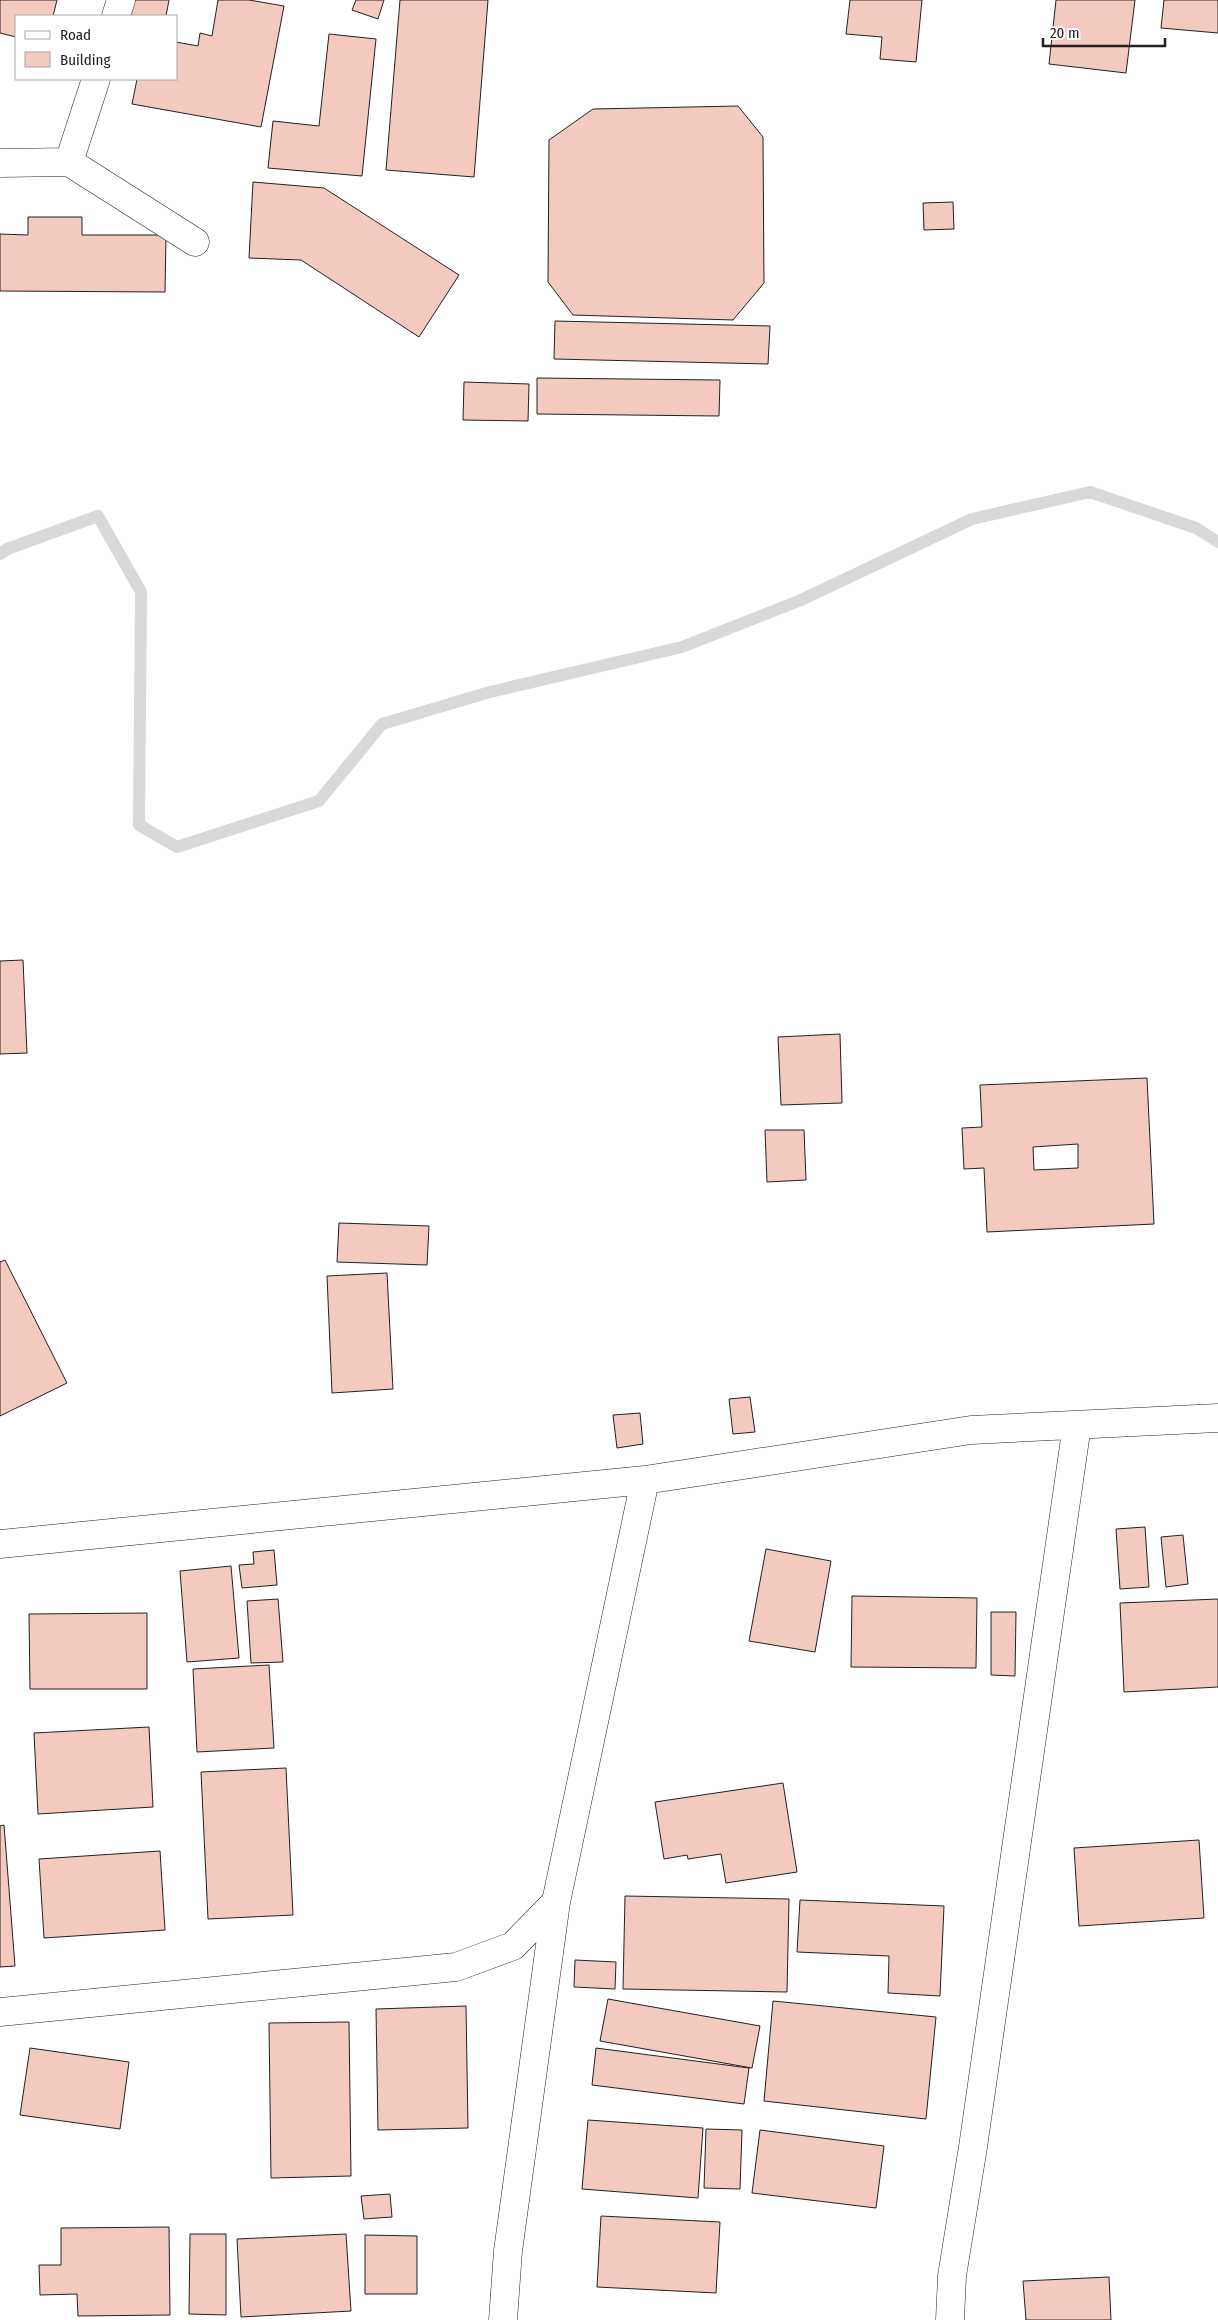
<svg xmlns="http://www.w3.org/2000/svg" width="1218" height="2320" viewBox="0 0 1218 2320" font-family="'Fira Sans Condensed',sans-serif">
<rect width="100%" height="100%" fill="#fff"/>
<g fill="none" stroke-linecap="round" stroke-linejoin="round">
<path stroke="#d9d9d9" stroke-width="12" d="M0,554L7,549L98,516L141,592L139,825L177,847L319,801L382,724L490,692L682,647L801,600L972,519L1090,492L1196,528L1218,542"/>
</g>
<path fill="#f3c9c0" stroke="#222" fill-rule="evenodd" d="M0,0H57L53,16H16V37L0,33Z
M134,0H169L166,16H130Z
M218,0H249L284,6L261,127L132,104L137,79H176V42L198,46L200,33L212,36Z
M356,0H384L378,19L352,10Z
M400,0H488L474,177L386,170Z
M850,0H922L916,62L880,59L882,37L846,34Z
M1056,0H1135L1126,73L1049,64Z
M1164,0H1218V33L1161,28Z
M329,34L376,39L362,176L268,168L273,121L319,126Z
M738,106L763,137L764,283L733,320L573,315L548,282L549,140L593,109Z
M253,182L324,188L459,275L419,337L301,260L249,258Z
M953,202L954,229L924,230L923,203Z
M28,217H82V235H166L165,292L0,291V234L28,235Z
M555,321L770,326L768,364L554,359Z
M537,378L720,380L719,416L537,414Z
M464,382L529,384L528,421L463,420Z
M23,960L27,1053L0,1054V961Z
M840,1034L842,1103L781,1105L778,1037Z
M1147,1078L1154,1224L987,1232L984,1168L964,1169L962,1128L982,1127L980,1085ZM1078,1144V1168L1034,1170L1033,1147Z
M765,1130H804L806,1180L767,1182Z
M339,1223L429,1226L427,1265L337,1262Z
M5,1260L67,1383L0,1416V1262Z
M387,1273L393,1389L332,1393L327,1276Z
M750,1397L755,1432L733,1434L729,1399Z
M640,1413L643,1444L617,1448L613,1415Z
M1145,1527L1149,1587L1120,1589L1116,1529Z
M1183,1535L1188,1584L1166,1587L1161,1537Z
M766,1549L831,1561L815,1652L749,1641Z
M274,1550L277,1585L242,1588L239,1565L254,1564L253,1552Z
M231,1566L239,1658L187,1662L180,1571Z
M852,1596L977,1598L976,1668L851,1667Z
M278,1599L283,1662L251,1663L247,1601Z
M1218,1599V1687L1124,1692L1120,1603Z
M991,1612H1016L1015,1676L991,1675Z
M147,1613V1689H30L29,1614Z
M269,1665L274,1748L197,1752L193,1669Z
M149,1727L153,1807L38,1814L34,1733Z
M286,1768L293,1915L208,1919L201,1772Z
M783,1783L797,1872L726,1883L721,1854L688,1859L687,1855L664,1859L655,1802Z
M4,1825L15,1966L0,1967V1826Z
M1199,1840L1204,1918L1079,1926L1074,1848Z
M160,1851L165,1930L44,1938L39,1859Z
M625,1896L789,1899L787,1992L623,1989Z
M800,1900L944,1906L940,1996L888,1993L889,1956L797,1952Z
M575,1960L616,1962L615,1989L574,1987Z
M608,1999L760,2026L752,2068L600,2041Z
M773,2001L936,2017L926,2119L764,2101Z
M466,2006L468,2128L378,2130L376,2009Z
M349,2022L351,2176L271,2178L269,2023Z
M30,2048L129,2062L120,2129L20,2115Z
M596,2048L749,2068L744,2104L592,2085Z
M588,2120L703,2128L698,2198L582,2189Z
M706,2129L742,2130L740,2189L704,2188Z
M760,2130L884,2146L876,2208L752,2193Z
M390,2194L392,2217L364,2219L361,2196Z
M601,2216L720,2222L716,2293L597,2287Z
M169,2227L170,2315L78,2316L77,2294L40,2295L39,2265H61V2228Z
M190,2234H226V2315L189,2314Z
M346,2234L351,2311L241,2317L237,2239Z
M365,2235L417,2236V2294H365Z
M1109,2277L1111,2320H1026L1023,2281Z"/>
<g fill="none" stroke-linecap="round" stroke-linejoin="round">
<defs>
<path id="minor" d="M116,16L121,0
M69,162L96,79
M0,163L69,162L195,242
M0,1544L645,1480L971,1430L1218,1418
M0,2012L456,1967L513,1946L556,1902
M503,2320L508,2251L556,1902L645,1480
M950,2320L952,2276L973,2147L1077,1425"/>
</defs>
<use href="#minor" stroke="#222" stroke-width="29"/>
<use href="#minor" stroke="#fff" stroke-width="28"/>
</g>
<rect x="15" y="15" width="162" height="65" fill="#ffffff" stroke="#a7a7a7"/>
<rect x="25" y="31" width="25" height="8" fill="#ffffff" stroke="#a7a7a7"/>
<text x="60" y="40" font-size="15" fill="#222222">Road</text>
<rect x="25" y="52" width="25" height="15" fill="#f3c9c0" stroke="#a7a7a7"/>
<text x="60" y="65" font-size="15" fill="#222222">Building</text>
<path d="M1043 38v8h122v-8" fill="none" stroke="#222222" stroke-width="2.5"/>
<text x="1050" y="38" font-size="15" fill="#222222" stroke="#ffffff" stroke-width="4" paint-order="stroke">20 m</text>
</svg>
